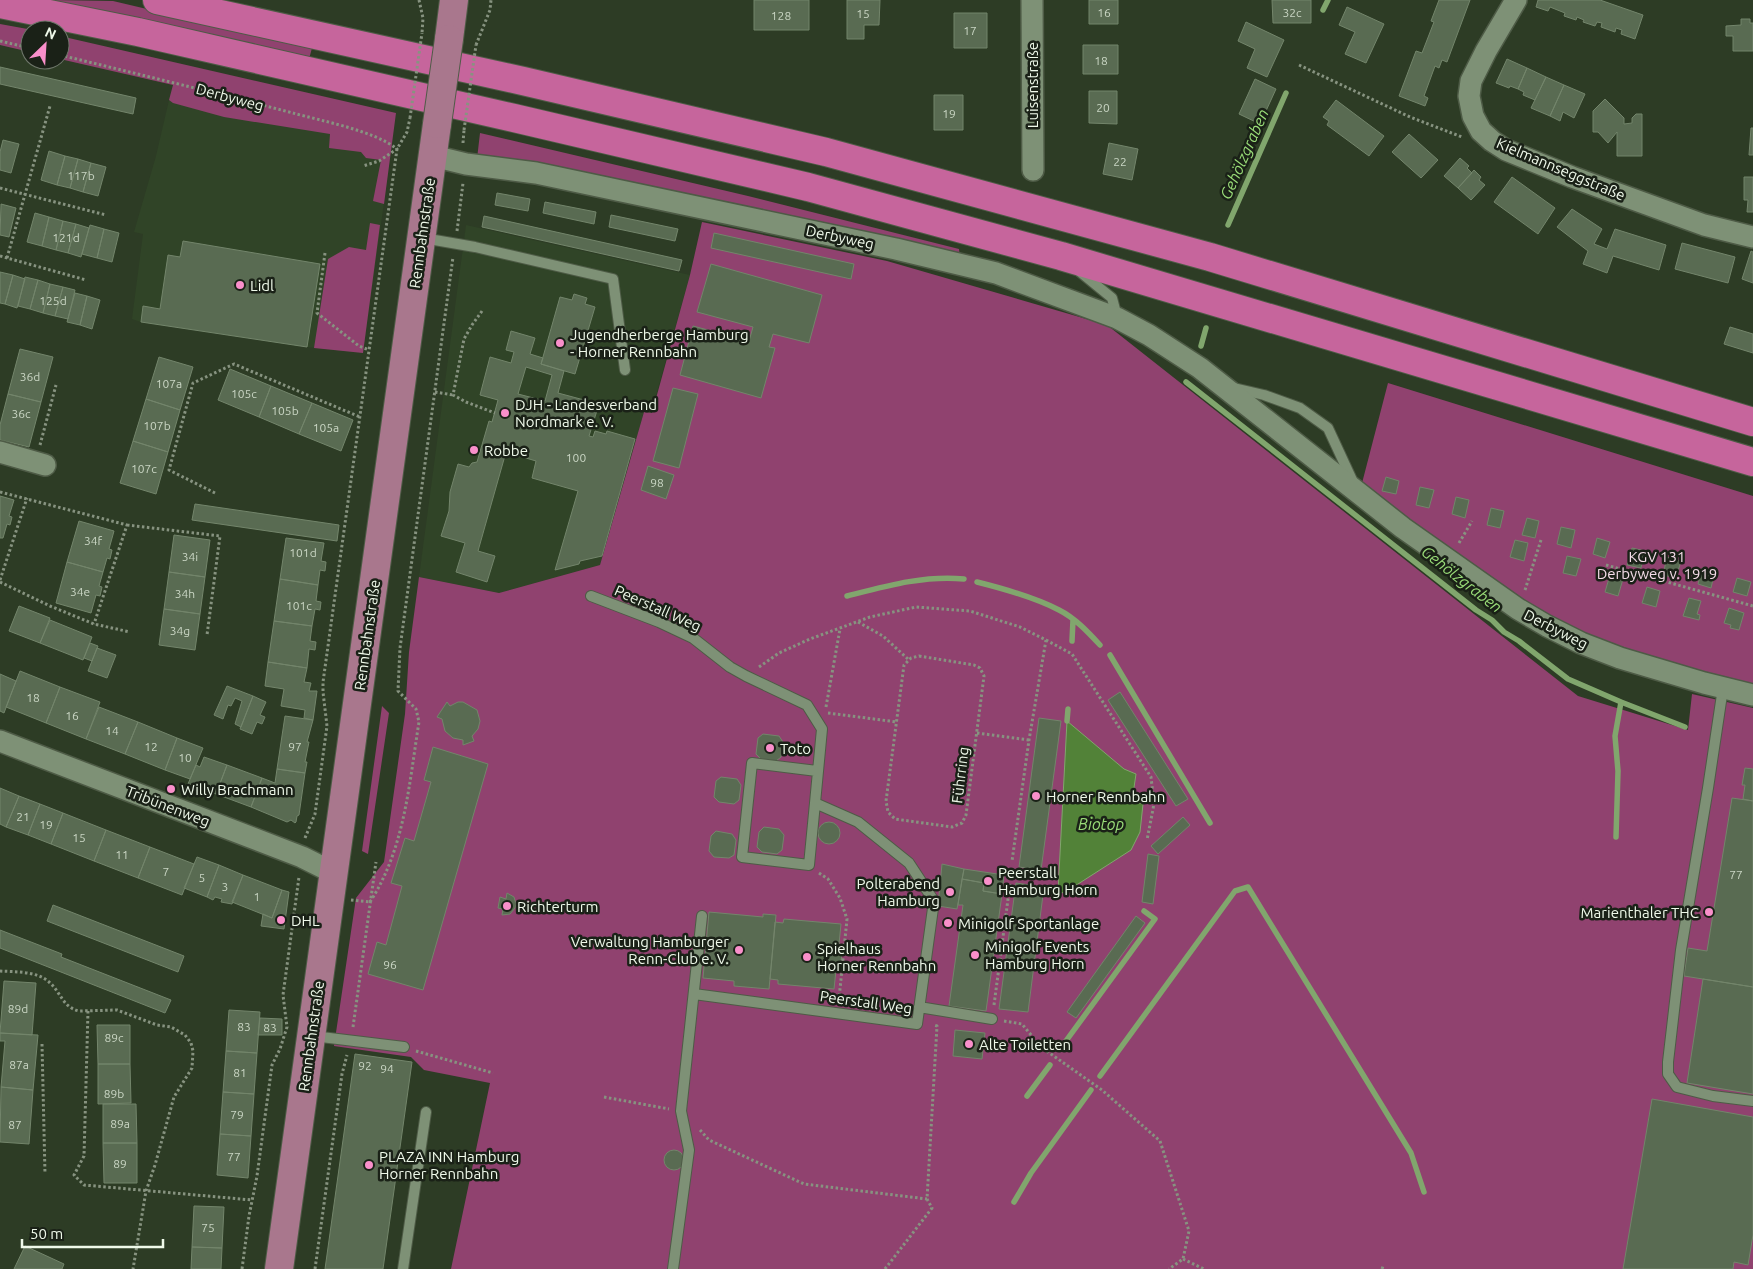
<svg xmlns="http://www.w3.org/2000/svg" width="1753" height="1269" viewBox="0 0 1753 1269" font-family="Ubuntu,sans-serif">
<rect width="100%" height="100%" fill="#2d3c25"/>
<path fill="#304427" d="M169,100L227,114L392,145L363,353L307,347L141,322L132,319L143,234L134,232L156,156Z
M466,225L690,275L651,413L644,412L600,565L499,593L419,577Z"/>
<path fill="#90426f" d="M51,0L113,1L312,48L309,59L140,19Z
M0,24L33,30H30V52L0,45Z
M60,36L396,113L384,204L373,201L381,160L366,158L361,152L329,148L330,134L224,117L173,103L169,100L173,85L60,59Z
M480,133L748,196L959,249L960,258L477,159Z
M702,222L887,261L1107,325L1578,696L1688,730L1692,694L1753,708V1269H451L490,1083L424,1070L411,1057L334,1046L356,898L384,862L405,714L409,652L419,577L499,593L600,565L644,412L652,413L690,275Z
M370,223L380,225L363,353L314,348L328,259L349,247L366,250Z
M1388,383L1753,496V689L1622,651L1535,613L1361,487Z
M382,706L389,713L368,854L362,851Z"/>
<path fill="#528238" stroke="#81a66d" d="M1067,721L1124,769L1136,774L1132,801L1143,804L1140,832L1131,850L1064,893L1058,892Z"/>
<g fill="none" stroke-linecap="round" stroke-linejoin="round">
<path stroke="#81a66d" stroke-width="5.5" d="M1323,10L1328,0
M1228,225L1286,93
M1201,346L1206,328
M1186,382L1476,610L1492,620L1504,632L1519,641L1568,679L1621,702L1615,736L1618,771L1616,837
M977,582C1005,589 1034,597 1059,610C1075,618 1088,632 1100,645
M847,596C886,586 925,575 964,579
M1072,641L1073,620
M1110,655L1210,823
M1621,702L1685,727
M1067,721L1068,709
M1063,1045L1155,919L1144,911
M1100,1076L1235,891L1248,887L1411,1153L1424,1192
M1027,1096L1050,1065
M1014,1202L1031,1173L1091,1090"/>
</g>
<path fill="#596b52" stroke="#73856b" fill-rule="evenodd" d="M754,0H809V30H754Z
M847,0H880L879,25H864V39H847Z
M1089,0H1118V24H1089Z
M1272,0H1311V23H1273Z
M1439,0H1470L1447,62L1442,60L1439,68L1435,66L1424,96L1428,98L1425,106L1399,96L1416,51L1422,53L1434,22L1431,21Z
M1538,0H1600L1643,15L1635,39L1621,34L1622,30L1616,28L1615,32L1601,27L1602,23L1597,22L1595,26L1583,22L1584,20L1577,17L1576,20L1564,16L1565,13L1550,7L1548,11L1536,7Z
M1347,7L1384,24L1366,63L1345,54L1355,32L1339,25Z
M954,13H987V48H954Z
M1741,19H1750V23H1753V51H1733V36H1726V26L1741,25Z
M1246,22L1284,40L1267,77L1247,68L1255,49L1238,41Z
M1083,45H1118V74H1083Z
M1507,59L1527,68L1518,89L1510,86L1509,88L1496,83Z
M0,67L136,98L133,114L0,84Z
M1527,68L1546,77L1535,100L1523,95L1524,92L1518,89Z
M1546,77L1564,85L1550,116L1531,108Z
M1255,79L1276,89L1260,124L1239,114Z
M1564,85L1585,94L1574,118L1563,112L1560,121L1550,116Z
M1089,91H1117V124L1089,123Z
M934,95H963V130H934Z
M1605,99L1624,118V124L1632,123V118L1636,114H1642V156H1617V132L1608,143L1598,132H1593V111Z
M1336,100L1384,136L1369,156L1327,125L1329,121L1323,117Z
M1751,128H1753V155H1749Z
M1409,134L1438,160L1421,178L1392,152Z
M3,140L19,144L11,173L0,170V152Z
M1109,143L1138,149L1132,180L1103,174Z
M49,151L65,156L57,185L41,180Z
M65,156L78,159L70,188L57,185Z
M1460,158L1469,166L1467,168L1472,173L1458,188L1444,176Z
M78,159L91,163L83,192L70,188Z
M91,163L106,167L98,196L83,192Z
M1474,170L1481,177L1479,180L1485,185L1471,200L1458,188Z
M1512,177L1555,208L1538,234L1494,202Z
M1744,177H1753V212H1747L1748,200H1744Z
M497,193L530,199L528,211L495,205Z
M545,202L596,212L594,224L543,213Z
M1,204L16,208L9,237L0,235Z
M1572,209L1602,229L1594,244L1607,249L1615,229L1666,245L1659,270L1613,256L1607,273L1583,264L1588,251L1557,227Z
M35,213L49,217L42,246L27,242Z
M611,215L678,229L675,241L609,227Z
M484,216L682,260L679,271L482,227Z
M49,217L63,221L56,250L42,246Z
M63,221L76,224L68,253L56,250Z
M76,224L89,228L81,257L68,253Z
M90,225L104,229L97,258L82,254Z
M104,229L119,233L112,262L97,258Z
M714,233L854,264L851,279L711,248Z
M183,241L320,264L307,347L141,322L143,306L160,309L168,255L180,257Z
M1682,243L1735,257L1728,283L1675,269Z
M1751,251L1753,252V283L1742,279Z
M711,264L822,295L809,343L773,334L769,347L775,348L761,398L680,375L693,326L749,341L753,327L697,312Z
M0,272L13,275L5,304L0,303Z
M13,275L25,279L17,308L5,304Z
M25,277L38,280L30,309L18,306Z
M38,280L50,284L43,313L30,309Z
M50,284L63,287L55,316L43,313Z
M63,287L75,290L68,319L55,316Z
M75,293L87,296L80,325L67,322Z
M574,294L587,298L585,304L595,307L575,374L541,364L560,297L572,300Z
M87,296L100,300L92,329L80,325Z
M1730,327L1753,334V353L1724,344Z
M511,331L535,338L530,354L543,358L541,364L564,371L558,393L599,404L589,436L593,437L595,431L606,434L607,431L635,439L602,556L580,561L579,564L555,570L578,491L532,478L536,461L506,452L478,551L495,556L487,582L456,572L465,543L441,536L449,511L450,492L458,464L469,467L472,463L477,462L489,421L492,422L498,400L480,395L490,357L511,363L514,352L506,350ZM526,367L552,375L545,401L518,394Z
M20,349L53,357L41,402L8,394Z
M159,357L193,367L180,410L146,399Z
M230,369L271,386L259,417L218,400Z
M271,386L312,403L299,434L259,417Z
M673,388L698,394L679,468L653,461Z
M8,394L41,402L29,447L0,440V425Z
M146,399L180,410L168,452L133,441Z
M312,403L353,420L341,451L299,434Z
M133,441L168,452L156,494L120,483Z
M648,466L674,475L666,499L641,490Z
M1386,477L1399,481L1396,494L1382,491Z
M1420,487L1434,490L1429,508L1416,505Z
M0,496L14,500L9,516L12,517L10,525L7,524L3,538H0Z
M1456,497L1469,500L1465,518L1452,514Z
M195,504L339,525L337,541L192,520Z
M1491,508L1504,511L1500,528L1487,525Z
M1527,518L1539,521L1535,538L1522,535Z
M79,521L114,531L109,549L112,550L110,559L107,558L103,572L67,562Z
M1561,527L1575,530L1571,548L1557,544Z
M174,535L210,540L205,577L169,572Z
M286,538L324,543L321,561L326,562L325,571L320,570L318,585L280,579Z
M1597,538L1610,542L1605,558L1593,554Z
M1515,540L1528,543L1524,561L1510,557Z
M1632,548L1645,551L1641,568L1627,565Z
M1567,556L1581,559L1576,576L1563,573Z
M1667,557L1681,561L1676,578L1663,575Z
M67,562L103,572L99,586L102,587L100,596L96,595L91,613L56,603Z
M1702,568L1715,571L1711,588L1698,584Z
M169,572L205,577L200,614L164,609Z
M1610,575L1623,579L1618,596L1605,592Z
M1737,578L1751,582L1747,596L1733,592Z
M280,579L318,585L316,601L321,602L320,610L315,609L312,626L274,621Z
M1647,587L1660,591L1656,607L1642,603Z
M1689,598L1701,601L1697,614L1700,615L1699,620L1683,616Z
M19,606L50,618L40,643L9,631Z
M1729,608L1744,613L1739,630L1730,628L1731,625L1724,623Z
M164,609L200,614L195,650L159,645Z
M50,620L92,637L83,660L40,643Z
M274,621L312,626L310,641L316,642L315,650L309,649L307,668L268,662Z
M90,643L98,646L92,661L84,658Z
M97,648L116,655L107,678L88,671Z
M268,662L307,668L304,682L311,683L309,691H317L313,720L304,718L305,710L281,706L284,689L265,686Z
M20,671L60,687L46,723L6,707Z
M0,674L16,681L4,713L0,711Z
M227,686L253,696L241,727L235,724L242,701L235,698L231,706L228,705L223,719L214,715Z
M60,687L100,702L86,739L46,723Z
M1120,692L1188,799L1176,806L1108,700Z
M253,696L266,702L260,715L265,717L262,724L257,722L252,734L240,729Z
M447,702L450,706L458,702H463L477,710L480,721L478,729L472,736L474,741L463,745V740L453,738L445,731L442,719L437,717Z
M99,707L138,722L125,754L86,739Z
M285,716L313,720L307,742H309L305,762H307L305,773L277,769Z
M1039,718L1061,721L1041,870L1019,867Z
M138,722L177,738L165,770L125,754Z
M763,734L779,736L783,742L781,757L776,761L761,759L756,754L758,738Z
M177,738L203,748L190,779L165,770Z
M433,747L488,764L423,990L368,974L377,942L386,945L402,886L391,883L405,838L414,841L431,782L424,780Z
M204,757L227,765L216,794L188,784L196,765L200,767Z
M227,765L262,778L251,807L216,794Z
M1745,768L1753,769V801L1743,799L1745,785H1742Z
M277,769L305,773L299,815L297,816L296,822L295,823L291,820L287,822L251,807L262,778L275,783Z
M721,777L737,779L741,785L739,800L734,804L719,802L714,797L716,781Z
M0,788L19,796L6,827L0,824Z
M19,796L40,804L28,835L6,827Z
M1732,798L1753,801V987L1684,976L1688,948L1707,951Z
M40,804L63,813L51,844L28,835Z
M63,813L106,830L94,861L51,844Z
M1183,817L1190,825L1158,854L1151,846Z
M818 833a11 11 0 1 1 22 0a11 11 0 1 1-22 0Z
M764,827L779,829L784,835L782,850L777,854L762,852L757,847L759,832Z
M106,830L150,847L138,878L94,861Z
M716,831L732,834L736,840L734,855L729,858L714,857L709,851L711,836Z
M150,847L194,864L182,895L138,878Z
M1148,854L1159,856L1153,904L1142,902Z
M197,857L219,865L207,897L184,888Z
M942,864L964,869L957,909L938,906Z
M219,865L243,875L232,904L221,902L222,899L215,897L213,900L207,897Z
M964,869L1004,875L1002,894L983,891L984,883L962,879Z
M243,875L282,890L272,918L232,902Z
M962,879L984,883L983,891L1002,894L986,1011L949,1006L963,905H958Z
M1016,883L1044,887L1028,1012L999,1009Z
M282,890L289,892L284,929L261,926L263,914L272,918Z
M507,893L514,897L516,904L515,908L510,914L502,915L503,909L498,908L500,897L506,899Z
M53,905L184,956L178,972L47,921Z
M709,912L763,917V914L776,915L769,989L734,986V981L703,978Z
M1136,916L1145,923L1076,1018L1067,1012Z
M784,919L841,924L839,944L843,945L840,970H836L834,989L778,984V980L770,979L775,922L783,923Z
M0,930L62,954L61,957L171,1000L165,1013L0,948Z
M1703,979L1753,987V1094L1687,1083Z
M4,981L36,983L32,1035L0,1033Z
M229,1010L260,1012L257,1053L226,1051Z
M260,1018L282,1019V1035H258Z
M97,1025H130V1064H98Z
M955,1030L985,1033L982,1059L953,1056Z
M0,1033L38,1035L33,1090L1,1087L5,1041H0Z
M226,1051L257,1053L254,1094L223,1092Z
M355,1054L412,1062L383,1269H325Z
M98,1064H130L131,1103L98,1104Z
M1,1087L33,1090L29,1144L0,1142Z
M223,1092L254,1094L251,1136L220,1134Z
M1652,1099L1753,1117V1235L1748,1265L1734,1262L1733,1269H1623Z
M103,1104H136L137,1143H103Z
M220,1134L251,1136L248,1178L217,1175Z
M103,1143H137V1183H104Z
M664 1160a10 10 0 1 1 20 0a10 10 0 1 1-20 0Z
M194,1206L224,1207L222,1248L192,1247Z
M25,1246L64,1264L62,1269H14Z
M192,1247L222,1248L221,1269H191Z"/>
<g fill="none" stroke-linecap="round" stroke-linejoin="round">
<defs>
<path id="lane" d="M423,238L475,247L613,279L625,370
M1079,271L1112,298L1117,317
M1234,388L1264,395L1300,408L1328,428L1353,482
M591,596L659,622L693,638L730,667L746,676L807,705L822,729L815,803L858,822L909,863L934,901L917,1024L694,994
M1723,688L1708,788L1681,950L1668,1062V1074L1677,1087L1713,1096L1753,1101
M815,803L809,865L742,857L752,763L817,771
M919,1007L992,1019
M313,1036L404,1047
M403,1269L426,1112
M673,1269L689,1150L681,1111L702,916"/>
<path id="street" d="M1032,0L1033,170
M1516,0L1486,51L1471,81L1469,96L1473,116L1481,131L1492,141L1506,150L1572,177L1704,225L1753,237
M433,156L466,164L536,173L896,249L996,273L1117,318L1149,335L1200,368L1403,528L1518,609L1547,626L1581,643L1620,658L1704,683L1753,695
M0,452L45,465
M0,741L302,857L334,873"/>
<path id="primary" d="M449,39L454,0
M279,1269L437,124"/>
<path id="highway" d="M157,0L523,81L826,152L1210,257L1753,422
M0,4L138,32L514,118L808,187L1061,256L1753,462"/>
</defs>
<use href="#lane" stroke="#4e5b46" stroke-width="12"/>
<use href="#street" stroke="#4e5b46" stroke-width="24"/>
<use href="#primary" stroke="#4e5b46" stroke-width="30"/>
<use href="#highway" stroke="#4e5b46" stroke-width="30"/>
<path stroke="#879380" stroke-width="3" stroke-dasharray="2.5 2.5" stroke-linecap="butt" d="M419,0L423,18L422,33
M0,41L30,48
M476,45L490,10L491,0
M60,55C138,74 216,93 293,113C322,121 375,131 397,149L379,161L363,166
M1299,65L1410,117L1462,137
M463,143L464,130
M0,188L106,215
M457,231L463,183
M325,253L317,313L359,346L369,350
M0,256L86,280
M7,258L50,106
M482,311L472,325L464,339L453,395L466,402L495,413
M435,392L453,395
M40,445L56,385
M0,492L127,525L94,624
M215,493L169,470L193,383L234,364L360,417
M127,525L220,536L207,635
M1459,543L1472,521
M1606,565L1753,606
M0,580L27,498
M0,582L50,606L94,624L130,632
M1525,590L1541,540
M858,622L883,636L909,660
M1046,640L1072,654L1151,777L1154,804L1147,840
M919,656L974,665L980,668L984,676L966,815L962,823L952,827L895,819L888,812L886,801L904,665L911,658Z
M759,667L779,653L810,639L870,617L916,607L970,611L1020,627L1046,640L1029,740L1012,861
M826,707L840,629
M828,713L897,722
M977,733L1029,740
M305,838L315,814L327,726L323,692V682L397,149L407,132L410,118
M819,873L828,879L840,898L847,919L839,999
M351,900L370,902
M370,902C405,848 409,784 419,722L416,709L398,691L400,648L453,257
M0,971C15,972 37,971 49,982C61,992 62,1007 79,1011L117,1010L157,1025L171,1027L185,1035L191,1043L193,1051L192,1068L174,1097L155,1165L146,1191L133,1269
M994,1005L1010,884
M88,1011L84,1156L74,1175L84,1185L252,1200
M1004,1021L1022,1024L1041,1047L1102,1090L1160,1141L1189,1231L1183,1259L1169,1269
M353,1027L376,862
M42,1044L45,1174
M416,1051L493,1073
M604,1097L669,1109
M700,1130L709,1140L804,1184L927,1199
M1183,1259L1204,1269
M242,1269L249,1216L257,1176L272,1065L280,1049L287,1027L283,995L299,877
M315,1269L342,1074L347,1055
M885,1269L932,1208L927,1199L937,1026L934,1025
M1382,1269L1383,1266"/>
<use href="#lane" stroke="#7e9176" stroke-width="10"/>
<use href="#street" stroke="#7e9176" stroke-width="21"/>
<use href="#primary" stroke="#a9778d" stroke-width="28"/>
<use href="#highway" stroke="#c6659c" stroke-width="28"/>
<defs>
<path id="primary-bridge" d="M437,124L449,39"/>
</defs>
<use href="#primary-bridge" stroke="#4e5b46" stroke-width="30" stroke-linecap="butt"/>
<path stroke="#879380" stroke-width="3" stroke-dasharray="2.5 2.5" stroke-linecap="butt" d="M410,118L422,33
M464,130L476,45"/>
<use href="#primary-bridge" stroke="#a9778d" stroke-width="28"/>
</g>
<g fill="#f98fca" stroke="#1a2117" stroke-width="2">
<circle cx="240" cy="285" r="5"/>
<circle cx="560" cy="343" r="5"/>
<circle cx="505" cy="413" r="5"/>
<circle cx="474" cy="450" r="5"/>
<circle cx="770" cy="748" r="5"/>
<circle cx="171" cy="789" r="5"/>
<circle cx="1036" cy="796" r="5"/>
<circle cx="988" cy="881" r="5"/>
<circle cx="950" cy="892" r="5"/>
<circle cx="507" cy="906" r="5"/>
<circle cx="1709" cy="912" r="5"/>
<circle cx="281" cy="920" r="5"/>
<circle cx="948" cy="923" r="5"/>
<circle cx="739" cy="950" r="5"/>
<circle cx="975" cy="955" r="5"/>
<circle cx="807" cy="957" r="5"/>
<circle cx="969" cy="1044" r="5"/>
<circle cx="369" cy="1165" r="5"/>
</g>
<g text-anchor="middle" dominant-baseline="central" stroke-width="5" stroke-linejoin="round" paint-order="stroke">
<g font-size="12" fill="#cad6c4">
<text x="1104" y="12">16</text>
<text x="1292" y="12">32c</text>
<text x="863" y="13">15</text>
<text x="781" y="15">128</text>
<text x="970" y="30">17</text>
<text x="1101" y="60">18</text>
<text x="1103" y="107">20</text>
<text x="949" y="113">19</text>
<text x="1120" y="161">22</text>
<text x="81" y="175">117b</text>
<text x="66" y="237">121d</text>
<text x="53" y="300">125d</text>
<text x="30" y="376">36d</text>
<text x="169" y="383">107a</text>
<text x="244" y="393">105c</text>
<text x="285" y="410">105b</text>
<text x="21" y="413">36c</text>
<text x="157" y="425">107b</text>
<text x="326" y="427">105a</text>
<text x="576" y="457">100</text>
<text x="144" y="468">107c</text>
<text x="657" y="482">98</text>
<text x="93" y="540">34f</text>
<text x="303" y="552">101d</text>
<text x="190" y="556">34i</text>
<text x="80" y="591">34e</text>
<text x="185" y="593">34h</text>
<text x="299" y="605">101c</text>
<text x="180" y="630">34g</text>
<text x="33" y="697">18</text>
<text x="72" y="715">16</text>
<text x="112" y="730">14</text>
<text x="151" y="746">12</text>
<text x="295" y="746">97</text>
<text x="185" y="757">10</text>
<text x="23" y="816">21</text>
<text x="46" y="824">19</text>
<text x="79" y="837">15</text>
<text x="122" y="854">11</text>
<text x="166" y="871">7</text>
<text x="1736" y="874">77</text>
<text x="202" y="877">5</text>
<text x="225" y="886">3</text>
<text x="257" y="896">1</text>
<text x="390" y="964">96</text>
<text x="18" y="1008">89d</text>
<text x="244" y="1026">83</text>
<text x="270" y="1027">83</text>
<text x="114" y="1037">89c</text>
<text x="19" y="1064">87a</text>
<text x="365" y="1065">92</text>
<text x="387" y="1068">94</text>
<text x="240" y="1072">81</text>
<text x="114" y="1093">89b</text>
<text x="237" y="1114">79</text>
<text x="120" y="1123">89a</text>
<text x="15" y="1124">87</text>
<text x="234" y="1156">77</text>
<text x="120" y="1163">89</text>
<text x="208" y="1227">75</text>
</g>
<g font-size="15" fill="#eff9ea" stroke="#1a2117">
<text transform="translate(1032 85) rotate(-90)">Luisenstraße</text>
<text transform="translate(230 97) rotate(15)">Derbyweg</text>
<text transform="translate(1561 169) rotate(23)">Kielmannseggstraße</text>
<text transform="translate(422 233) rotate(-82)">Rennbahnstraße</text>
<text transform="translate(840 237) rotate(12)">Derbyweg</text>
<text transform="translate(658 608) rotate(24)">Peerstall Weg</text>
<text transform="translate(1556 629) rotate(27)">Derbyweg</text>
<text transform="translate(367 635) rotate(-82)">Rennbahnstraße</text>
<text transform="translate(960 775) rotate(-83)">Führring</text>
<text transform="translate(168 806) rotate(21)">Tribünenweg</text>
<text transform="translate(866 1002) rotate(8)">Peerstall Weg</text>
<text transform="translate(311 1036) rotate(-82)">Rennbahnstraße</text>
</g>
<g font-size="15" fill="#eff9ea" stroke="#1a2117" text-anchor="start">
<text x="250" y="285">Lidl</text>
<text x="570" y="334">Jugendherberge Hamburg<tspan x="570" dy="17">- Horner Rennbahn</tspan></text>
<text x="515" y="404">DJH - Landesverband<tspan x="515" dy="17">Nordmark e. V.</tspan></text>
<text x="484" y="450">Robbe</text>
<text x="780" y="748">Toto</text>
<text x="181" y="789">Willy Brachmann</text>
<text x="1046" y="796">Horner Rennbahn</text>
<text x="998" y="872">Peerstall<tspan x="998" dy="17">Hamburg Horn</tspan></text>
<text x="940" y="883" text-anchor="end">Polterabend<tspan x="940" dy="17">Hamburg</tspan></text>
<text x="517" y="906">Richterturm</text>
<text x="1699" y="912" text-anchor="end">Marienthaler THC</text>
<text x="291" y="920">DHL</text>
<text x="958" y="923">Minigolf Sportanlage</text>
<text x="729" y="941" text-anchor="end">Verwaltung Hamburger<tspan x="729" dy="17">Renn-Club e. V.</tspan></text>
<text x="985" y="946">Minigolf Events<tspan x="985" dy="17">Hamburg Horn</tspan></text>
<text x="817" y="948">Spielhaus<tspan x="817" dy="17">Horner Rennbahn</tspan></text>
<text x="979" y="1044">Alte Toiletten</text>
<text x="379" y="1156">PLAZA INN Hamburg<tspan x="379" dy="17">Horner Rennbahn</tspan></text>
</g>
<g font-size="15" fill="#f4dce8" stroke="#1a2117">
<text x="1657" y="556">KGV 131<tspan x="1657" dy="17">Derbyweg v. 1919</tspan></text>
</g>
<g font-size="16" font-style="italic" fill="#99dc78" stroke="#1a2117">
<text transform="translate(1244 154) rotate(-66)">Gehölzgraben</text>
<text transform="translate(1462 579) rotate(38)">Gehölzgraben</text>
<text x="1101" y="824">Biotop</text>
</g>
</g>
<g transform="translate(45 45) rotate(25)"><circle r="24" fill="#1a2117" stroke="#6f776b"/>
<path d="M0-4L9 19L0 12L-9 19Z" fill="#f98fca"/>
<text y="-8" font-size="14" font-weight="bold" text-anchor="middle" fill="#eff9ea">N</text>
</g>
<path d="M22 1239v8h141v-8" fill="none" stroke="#eff9ea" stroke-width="2.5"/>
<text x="30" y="1239" font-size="15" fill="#eff9ea" stroke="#1a2117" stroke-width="4" paint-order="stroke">50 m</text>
</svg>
